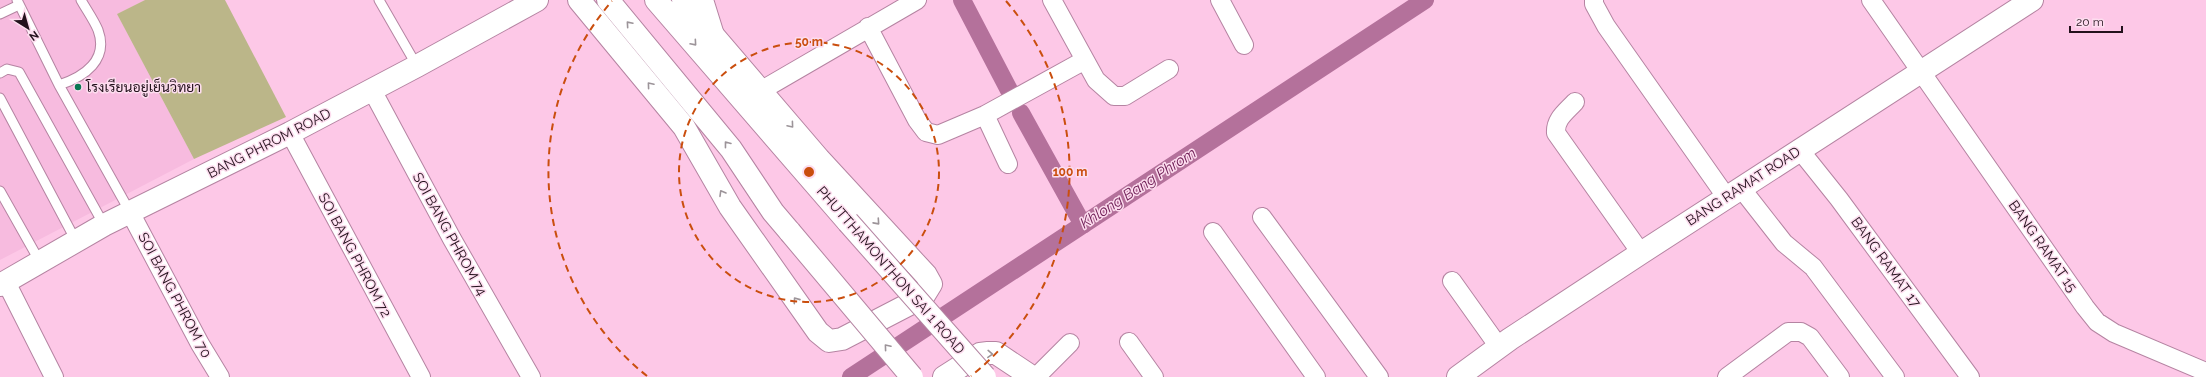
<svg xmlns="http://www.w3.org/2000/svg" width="2206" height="377" viewBox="0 0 2206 377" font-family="Raleway,Sarabun,sans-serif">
<rect width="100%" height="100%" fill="#fdc8e7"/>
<path fill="#f7bbdf" d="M0,0H145L117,14L194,159L0,260Z"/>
<path fill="#bbb689" d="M145,0H225L286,117L194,159L117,14Z"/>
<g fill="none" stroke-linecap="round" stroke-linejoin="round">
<path stroke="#b4719b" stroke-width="18" d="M962,0L1010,92
M1021,113L1083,225
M851,377L1425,0"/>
<defs>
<path id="service" d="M17,0L59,85L130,212
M379,0L417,66
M0,14L19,5
M0,73L7,69L19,72L104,225
M59,85C84,77 109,60 98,30C94,20 86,9 81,0
M0,98L76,241
M0,191L40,262"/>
<path id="minor" d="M1220,0L1244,45
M1594,0V4L1606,26L1727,198
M1871,0L2085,307L2097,322L2114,333L2206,372
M868,27L917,120L926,132L938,135L985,115L1085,60L1052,0
M1085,60L1096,80L1114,96H1125L1169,69
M372,90L452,239L531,377
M762,90L917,0
M1575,102C1566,112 1555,119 1556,133L1641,253
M985,115L1008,164
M290,133L421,377
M1799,149L1839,199L1970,377
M1741,188L1784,243L1813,267L1895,377
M130,212L200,344L220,377
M1262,217L1379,377
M1213,232L1316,377
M1452,281L1499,347
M6,282L54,377
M1129,342L1154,377
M1036,377L1070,343
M1727,377L1788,332H1801L1810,337L1840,377"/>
<path id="tertiary" d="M0,285L104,225L290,133L417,66L537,0
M1458,377L1510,339L1641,253L2032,0"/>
<path id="secondary" d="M579,0L684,127L730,207L818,332L829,341L842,339L923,297L931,284L926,275L819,159L683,0
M608,0L731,149L773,212L790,232
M656,0L848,222
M944,377L980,354L988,353H996L1032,377"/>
<path id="primary" d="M702,0L712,32"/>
</defs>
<use href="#service" stroke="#b584a2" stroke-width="11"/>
<use href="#minor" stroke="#b584a2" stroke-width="20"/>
<use href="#tertiary" stroke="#b584a2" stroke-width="24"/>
<use href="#secondary" stroke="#b584a2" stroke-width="24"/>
<use href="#primary" stroke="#b584a2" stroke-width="24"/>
<use href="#service" stroke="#fff" stroke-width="9"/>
<use href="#minor" stroke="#fff" stroke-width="18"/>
<use href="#tertiary" stroke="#fff" stroke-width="22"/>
<use href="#secondary" stroke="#fff" stroke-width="22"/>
<use href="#primary" stroke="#fff" stroke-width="22"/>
<defs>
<path id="secondary-bridge" d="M848,222L985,377
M790,232L912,377"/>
</defs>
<use href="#secondary-bridge" stroke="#b584a2" stroke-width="24" stroke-linecap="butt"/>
<use href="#secondary-bridge" stroke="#fff" stroke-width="22"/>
</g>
<defs><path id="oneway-chevron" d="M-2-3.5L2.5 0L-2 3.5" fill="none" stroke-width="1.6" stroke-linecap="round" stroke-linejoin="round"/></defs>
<g stroke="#9c9499">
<use href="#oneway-chevron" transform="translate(629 24) rotate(-131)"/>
<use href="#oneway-chevron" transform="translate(694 43) rotate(49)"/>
<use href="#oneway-chevron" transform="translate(650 85) rotate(-130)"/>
<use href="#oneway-chevron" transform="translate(791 125) rotate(50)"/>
<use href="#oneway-chevron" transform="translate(727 144) rotate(-128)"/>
<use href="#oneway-chevron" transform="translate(722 193) rotate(-120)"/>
<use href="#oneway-chevron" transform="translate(877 222) rotate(48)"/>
<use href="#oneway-chevron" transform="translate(796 300) rotate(-125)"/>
<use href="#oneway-chevron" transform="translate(887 347) rotate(-130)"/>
<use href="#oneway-chevron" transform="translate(990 354) rotate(2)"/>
</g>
<g fill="none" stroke="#ca4e0e" stroke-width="2" stroke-dasharray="7 5">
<circle cx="809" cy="172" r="130"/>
<path d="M647 376A261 261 0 0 1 612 1M1006 1A261 261 0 0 1 971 376"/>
</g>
<circle fill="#0a7853" stroke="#fdddef" stroke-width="1.5" cx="78" cy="87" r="4"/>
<g text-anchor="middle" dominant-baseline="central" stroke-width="3" stroke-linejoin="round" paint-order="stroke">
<g font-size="14" fill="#23111c" stroke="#fdddef" text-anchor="start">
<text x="86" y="87">โรงเรียนอยู่เย็นวิทยา</text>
</g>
<g font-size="14" fill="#23111c" stroke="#fdddef">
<text transform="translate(269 143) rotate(-27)">BANG PHROM ROAD</text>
<text transform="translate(1743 186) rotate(-33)">BANG RAMAT ROAD</text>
<text transform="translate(450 234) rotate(61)">SOI BANG PHROM 74</text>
<text transform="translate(2043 246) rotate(55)">BANG RAMAT 15</text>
<text transform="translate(355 255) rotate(62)">SOI BANG PHROM 72</text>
<text transform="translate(1886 262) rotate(54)">BANG RAMAT 17</text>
<text transform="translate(891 270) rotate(49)">PHUTTHAMONTHON SAI 1 ROAD</text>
<text transform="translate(175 295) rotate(62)">SOI BANG PHROM 70</text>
</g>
<g font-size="15" font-style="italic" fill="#712158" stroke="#fdddef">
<text transform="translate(1138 188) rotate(-33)">Khlong Bang Phrom</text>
</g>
</g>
<circle cx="809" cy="172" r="6" fill="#ca4e0e" stroke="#fdddef" stroke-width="2"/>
<g font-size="12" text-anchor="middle" font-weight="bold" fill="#ca4e0e" stroke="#fdddef" stroke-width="3" stroke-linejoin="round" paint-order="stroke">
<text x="809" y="46">50 m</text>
<text x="1070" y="176">100 m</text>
</g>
<g transform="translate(28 28) rotate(143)" stroke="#fdddef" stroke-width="3" paint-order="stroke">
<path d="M0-3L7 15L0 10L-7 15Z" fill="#23111c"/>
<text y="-6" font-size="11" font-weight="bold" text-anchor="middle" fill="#23111c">N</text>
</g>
<path d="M2070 26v6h52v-6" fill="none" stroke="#23111c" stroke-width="2"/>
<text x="2076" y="26" font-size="12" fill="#23111c" stroke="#fdddef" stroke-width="3" paint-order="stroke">20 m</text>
</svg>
